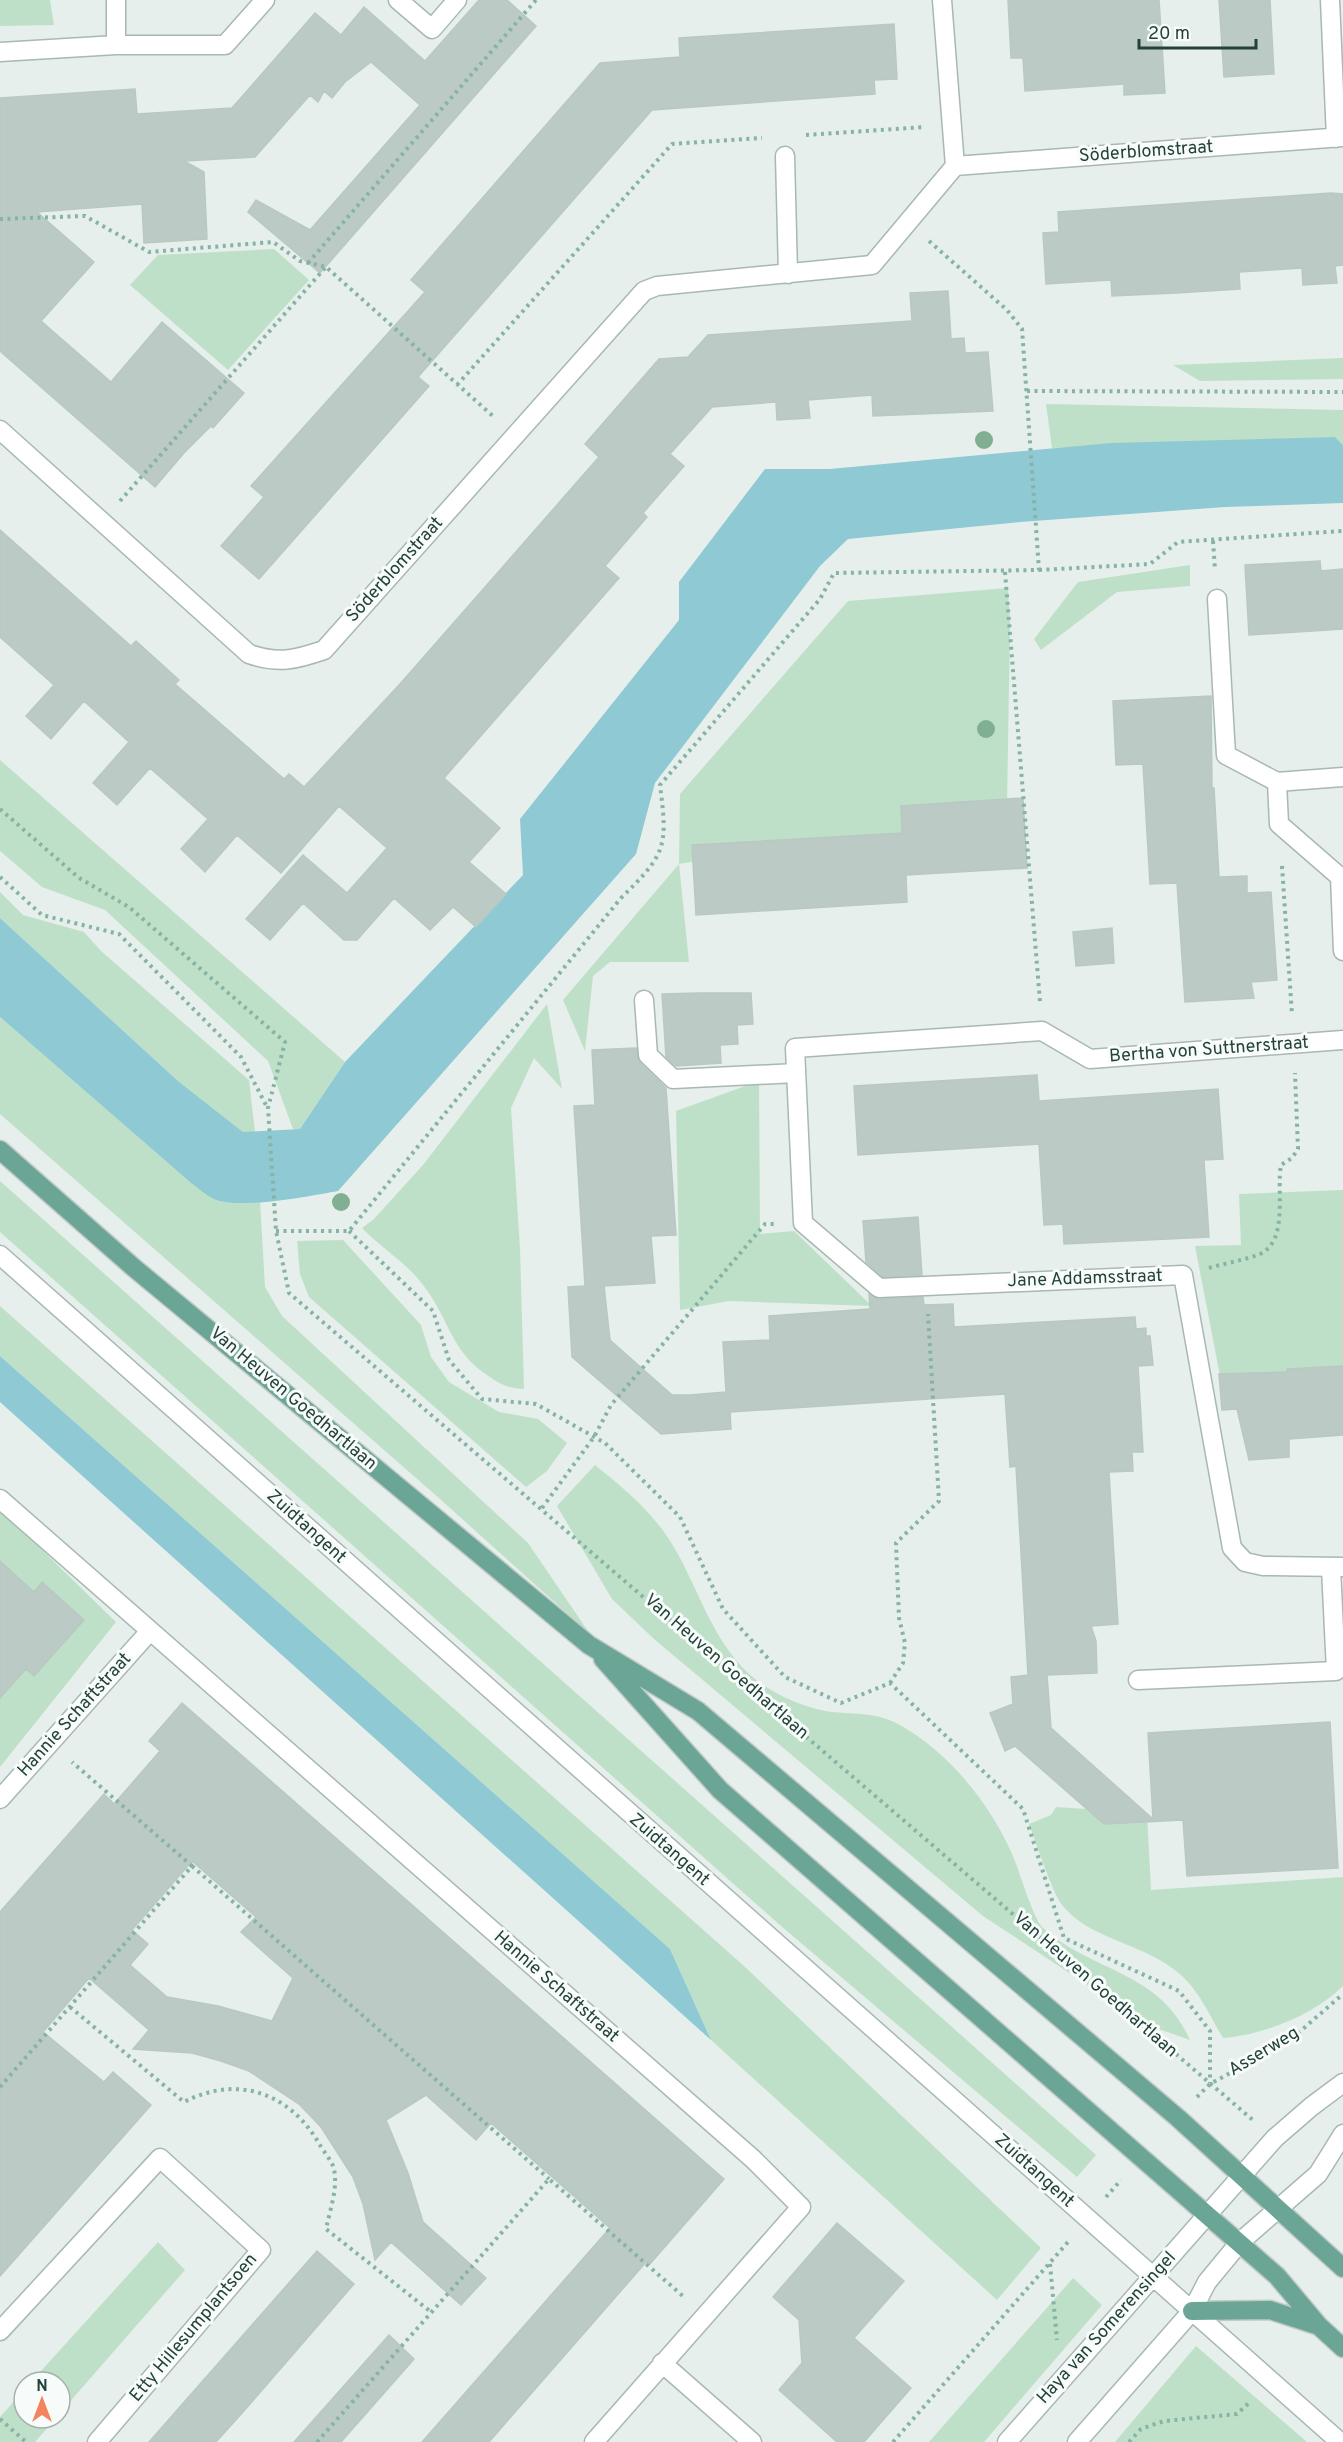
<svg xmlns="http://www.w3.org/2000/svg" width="1343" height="2442" viewBox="0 0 1343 2442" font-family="Overpass,sans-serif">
<rect width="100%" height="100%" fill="#e6efeb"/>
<path fill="#bfe0c8" d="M0,0H50L54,25L0,26Z
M274,249L309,280L228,370L130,285L158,255Z
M1343,358V379L1200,381L1173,365Z
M1046,404L1343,410V445L1335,437L1052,448Z
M1190,565V586L1117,592L1041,650L1034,639L1078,582Z
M1008,588L1010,625L1007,805L904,846L702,860L679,864L689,962H610L593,976L585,1051L563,1000L679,864L680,794L848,601Z
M0,760L345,1062L300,1129H293L268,1061L105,910L42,887L0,851Z
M0,892L23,915L84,932L101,951L249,1080L255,1132H243L178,1081L0,918Z
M547,1004L562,1089L534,1058L511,1108L520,1248L524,1389C511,1389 501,1385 490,1377C450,1352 450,1319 423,1285C407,1263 381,1248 362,1228L374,1219L423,1165Z
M0,1017L191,1183C219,1203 226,1203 260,1201L265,1287L282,1316L528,1543L590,1634L440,1499L0,1114Z
M759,1081L760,1234L794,1231L872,1306L729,1301L680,1310L676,1111Z
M0,1181L1096,2155L1077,2177L781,1926L0,1232Z
M1343,1190V1378L1222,1386L1195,1246L1241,1245L1239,1194Z
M343,1240L421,1325L431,1357L449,1382L499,1412L538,1419L567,1443L547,1471L526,1487L309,1297L300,1274L297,1241Z
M0,1306L744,1966L1041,2248L997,2300L711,2040L670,1949L0,1356Z
M595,1465C625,1489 656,1515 675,1549C698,1589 710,1632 742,1667C763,1689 795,1705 825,1711C852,1715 875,1711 900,1725C951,1754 993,1807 1015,1861C1020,1874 1034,1920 1043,1928C1093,1973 1159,1970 1190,2040L1133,2020L1092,1988L983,1916L654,1639L612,1599L557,1506Z
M0,1509L116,1622L0,1767Z
M1056,1807L1147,1813L1151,1890L1343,1877V1986C1314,2015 1263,2035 1223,2038C1208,2013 1197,1985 1172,1968C1139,1943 1088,1938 1062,1905C1052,1892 1036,1842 1029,1824L1051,1815Z
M158,2242L185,2270L60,2413V2382H31Z
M1073,2278L1102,2305L984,2442H929Z
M1196,2346L1307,2442H1115Z
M24,2390V2418H56L35,2442H0V2417Z"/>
<path fill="#8ec9d4" d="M1335,437L1343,445V503L1225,507L1020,522L848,539L820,566L655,783L636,854L338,1191C310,1196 240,1210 214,1199C206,1195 198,1188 191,1183L0,1017V918L178,1081L243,1132L300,1129L345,1062L523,875L520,819L679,620V582L765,469H830L1111,443Z
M0,1356L670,1949L711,2040L0,1402Z"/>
<path fill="#bbcac4" stroke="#b8c9c2" stroke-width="1.5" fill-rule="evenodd" d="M479,0H507L536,26L320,273L248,212L256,200L310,230L420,105L371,62L345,82L332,98L324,91L318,102L310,95L255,157L184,161L204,172L207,239L144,243L142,204L37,212L94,262L41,321L111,382L162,322L244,393L213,428L211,426L184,453L155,487L0,351V98L135,89L137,114L232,108L315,13L341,35L364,7L425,61Z
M1008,0H1159L1165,93L1124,95V84L1025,91L1023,58H1011Z
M1219,0H1270L1274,74L1224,77Z
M894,24L897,79L874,80L875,94L652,110L418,377L429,386L259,579L221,546L264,497L251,486L425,292L411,280L600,63L680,57L679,38Z
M1331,193L1343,194V265L1335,266L1337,283L1303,285L1302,268L1239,272L1240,289L1176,293L1112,296L1111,280L1046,284L1043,233L1059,232L1058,212Z
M948,291L951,339L964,338L965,353L988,352L993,411L873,416L872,395L808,400L810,418L777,420L776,402L712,407L670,454L684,466L643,513L647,517L605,566L619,578L444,778L500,828L469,862L506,894L476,927L453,907L430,930L394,898L357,940H344L303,903L270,940L246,919L303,855L347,893L387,848L339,806L281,873L237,835L205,872L181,849L208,819L150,768L117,805L93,783L129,742L84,701L51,739L26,716L54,685L0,637V530L131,646L136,641L179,680L175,684L284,779L289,774L304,787L400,684L599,457L585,444L659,359L688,357L708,335L912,321L910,293Z
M1320,561L1321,571L1343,569V629L1249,635L1245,565Z
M1211,696L1212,788H1214L1219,877L1247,876V893L1271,892L1277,980L1251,982L1254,998L1185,1002L1177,883L1150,884L1143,764L1116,765L1113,701Z
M1023,798L1027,868L906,875L907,902L696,915L692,845L902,833L901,806Z
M1112,928L1114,963L1076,966L1073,932Z
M698,993H751L753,1024L737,1025L738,1044L720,1045L721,1063L676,1066L666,1057L662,994Z
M636,1048L640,1063L666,1088L676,1235L651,1236L655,1283L604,1286L610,1340L672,1395H690L726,1392L723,1342L770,1340L769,1316L870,1309L869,1294L879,1299L923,1297L924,1305L953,1304L954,1327L1135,1317L1136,1329L1146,1328V1336H1150L1153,1365L1138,1366L1143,1452H1132L1133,1471L1109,1472L1118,1624L1091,1626L1096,1641L1097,1673L1047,1675L1051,1728L1153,1819L1148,1733L1330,1722L1338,1868L1187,1876L1183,1820L1104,1824L1015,1746L1005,1751L990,1713L1013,1704L1011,1677L1028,1675L1016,1466L1010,1467L1005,1394L730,1412L731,1429L661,1434L572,1357L568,1287L585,1286L574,1106L595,1105L592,1050Z
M1037,1075L1039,1101L1218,1089L1223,1159L1204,1160L1209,1237L1064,1244L1063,1224L1044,1225L1039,1144L858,1155L854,1086Z
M918,1217L922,1275L883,1277L866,1262L863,1221Z
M1343,1366V1435L1289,1439V1457L1249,1460L1237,1409L1222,1410L1219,1374L1287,1372V1369Z
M0,1561L34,1592L42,1582L84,1620L34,1676L26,1669L0,1698Z
M182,1703L724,2179L650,2264L647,2261L489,2442H422L610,2228L491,2123L476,2140L426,2095L386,2120L408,2173L423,2222L486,2278L461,2305L391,2242L375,2260L363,2204L353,2177L321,2127L299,2104L249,2071L221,2061L192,2053L133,2049L149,2030L89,1978L43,2032L104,2082L113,2072L151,2105L0,2276V1912L104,1794L114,1804L160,1751L149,1741ZM192,1861L256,1917L241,1932L293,1978L272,2021L218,2006L167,1997L130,1965L148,1944L132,1930Z
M837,2223L904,2281L854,2338L911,2388L864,2442H837L779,2390L802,2363L799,2320L773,2297Z
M317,2251L354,2284L243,2412L216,2442H149Z
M389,2335L414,2359L341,2442H294Z"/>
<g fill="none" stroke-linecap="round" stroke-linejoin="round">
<defs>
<path id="minor" d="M116,0V45
M398,0L432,29L457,0
M1330,0L1336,138
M0,52L116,45H225L265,0
M785,156L788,274
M955,166L1343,137
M0,430L249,654C279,664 295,660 324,650L644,291L657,286L872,265L955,166L942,0
M1217,599L1226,755L1277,782L1343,777
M1277,782L1279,824L1340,877L1343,951
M644,1000L648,1055L673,1079L796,1073
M1343,1040L1090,1059L1042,1031L795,1048L803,1223L879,1288L1183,1275L1232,1548L1245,1562L1263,1566L1343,1567
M0,1255L1340,2442
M0,1499L753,2159L801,2207L594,2442
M1138,1680L1336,1671L1331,1568
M0,1799L150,1631
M0,2331L160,2158L261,2250L97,2442
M662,2363L752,2442
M1007,2442L1275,2138L1312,2106L1343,2083
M1077,2442L1192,2311L1207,2282L1240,2242L1318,2174L1343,2134"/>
<path id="major" d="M0,1150L133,1267L589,1645L698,1711L1178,2118L1343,2268
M603,1659L720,1790L1277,2276L1319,2326L1343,2348
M1192,2311L1270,2310L1319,2326"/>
</defs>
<use href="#minor" stroke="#a8b8b2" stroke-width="21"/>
<use href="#major" stroke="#c2cac8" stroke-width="21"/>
<path stroke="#86b3a5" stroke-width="4" stroke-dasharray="3 4.5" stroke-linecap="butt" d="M806,135L924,127
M0,219L85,216L149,252L273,242L300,261L326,267L494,417
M308,263L536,0
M457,385L672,144L762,138
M1027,391L1343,392
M120,501L325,268
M1213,541L1215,570
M1039,570L1150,564L1178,542L1343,531
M1005,572L1040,1002
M0,809L79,878L129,907L285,1042L268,1108L276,1231L289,1293L1254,2121
M1282,866L1292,1015
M0,877L42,915L119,934L241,1057L267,1107
M276,1231H349L621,898C666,854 668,847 660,785L820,599L834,573L1039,570L1022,329L1007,310L929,241
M349,1231L433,1311L449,1360L482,1399L536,1404L605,1443L680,1517L723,1609L785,1677L841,1703L890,1683L1023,1809L1064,1938L1179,1991L1210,2031V2083
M1209,1268C1226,1263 1245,1260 1260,1254C1289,1241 1276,1190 1281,1165L1292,1158L1298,1149L1295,1073
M542,1508L594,1437L611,1405L765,1224H775
M890,1683L903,1663L905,1643L899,1618L896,1543L939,1501L928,1314
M192,1866L549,2179
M70,2007L184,2102C238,2074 290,2093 320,2145C324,2152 332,2161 334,2169C338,2188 330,2210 326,2229L431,2312
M0,2087L192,1866L72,1762
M1197,2097L1210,2084L1289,2041L1343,1994
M1106,2197L1121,2180
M1050,2264L1057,2340
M0,2419L26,2442
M317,2442L549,2179L684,2297
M893,2442L1068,2242
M1129,2442L1141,2429L1164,2421L1237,2414L1251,2401"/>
<use href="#minor" stroke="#fff" stroke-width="18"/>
<use href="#major" stroke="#6aa596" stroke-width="18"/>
</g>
<g fill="#80af93">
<circle cx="984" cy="440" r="9"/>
<circle cx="986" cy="729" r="9"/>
<circle cx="341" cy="1202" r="9"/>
</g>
<g text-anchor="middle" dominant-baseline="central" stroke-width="6" stroke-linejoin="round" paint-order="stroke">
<g font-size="18" fill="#24423a" stroke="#f7fbf9">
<text transform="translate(1146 152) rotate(-4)">Söderblomstraat</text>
<text transform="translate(395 570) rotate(-48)">Söderblomstraat</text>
<text transform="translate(1209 1050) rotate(-4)">Bertha von Suttnerstraat</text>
<text transform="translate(1085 1279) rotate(-2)">Jane Addamsstraat</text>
<text transform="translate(293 1399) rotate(40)">Van Heuven Goedhartlaan</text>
<text transform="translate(306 1527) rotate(42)">Zuidtangent</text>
<text transform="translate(726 1667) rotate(41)">Van Heuven Goedhartlaan</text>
<text transform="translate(75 1715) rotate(-48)">Hannie Schaftstraat</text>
<text transform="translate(669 1850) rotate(41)">Zuidtangent</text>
<text transform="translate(1095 1985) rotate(41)">Van Heuven Goedhartlaan</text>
<text transform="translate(556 1987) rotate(41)">Hannie Schaftstraat</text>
<text transform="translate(1264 2052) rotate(-31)">Asserweg</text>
<text transform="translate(1034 2171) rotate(42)">Zuidtangent</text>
<text transform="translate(194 2328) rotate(-50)">Etty Hillesumplantsoen</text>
<text transform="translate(1107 2328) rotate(-48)">Haya van Somerensingel</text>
</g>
</g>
<g transform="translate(42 2400)"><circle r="28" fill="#f7fbf9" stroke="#a3b1ad" stroke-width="1.5"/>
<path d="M0-4.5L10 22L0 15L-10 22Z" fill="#f4845f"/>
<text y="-9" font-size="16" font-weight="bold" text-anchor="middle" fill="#24423a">N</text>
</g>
<path d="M1139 39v9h117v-9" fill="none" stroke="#24423a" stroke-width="3"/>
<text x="1148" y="39" font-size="18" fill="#24423a" stroke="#f7fbf9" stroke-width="4.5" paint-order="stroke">20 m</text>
</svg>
